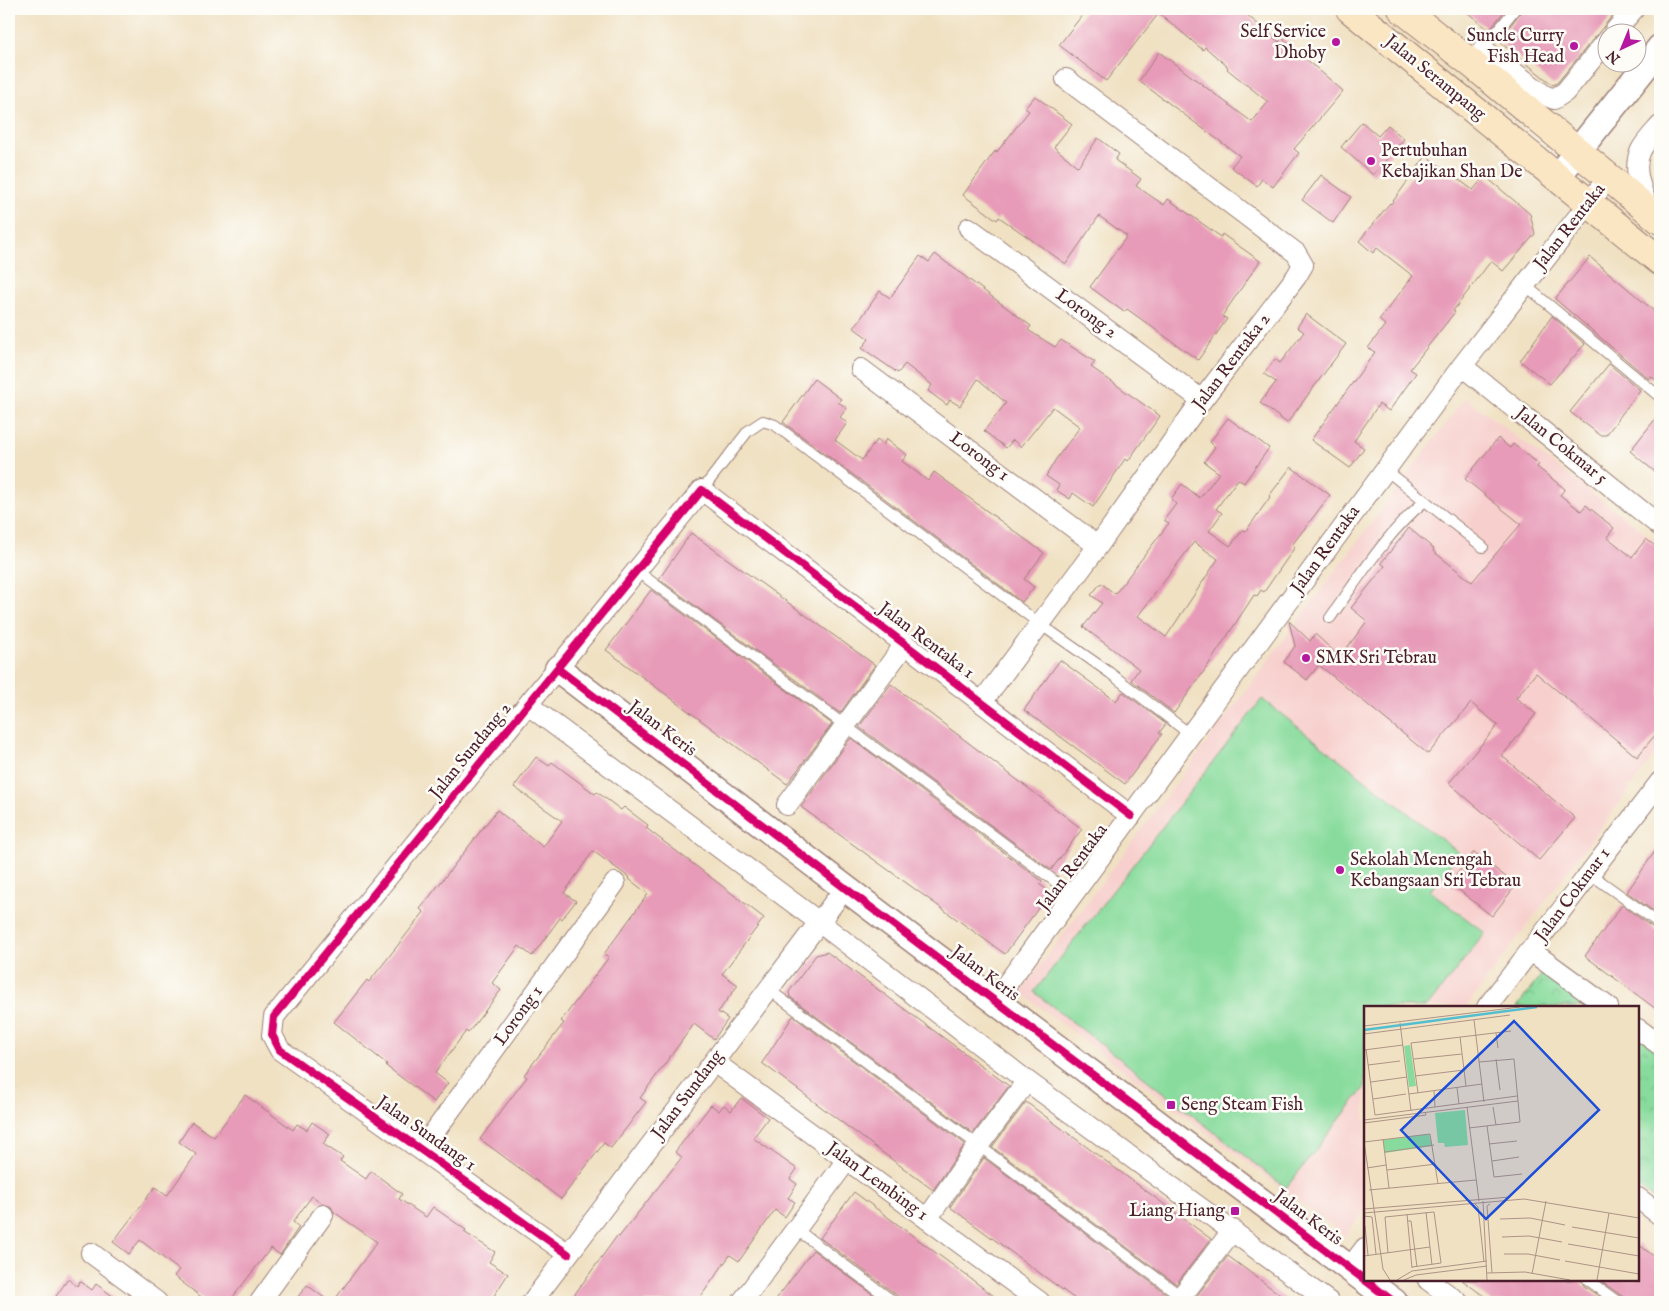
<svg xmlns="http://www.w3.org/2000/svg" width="1669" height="1311" viewBox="0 0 1669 1311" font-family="'IM FELL English',serif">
<defs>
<pattern id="park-crowns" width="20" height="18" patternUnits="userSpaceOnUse" patternTransform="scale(1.25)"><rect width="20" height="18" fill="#88db9c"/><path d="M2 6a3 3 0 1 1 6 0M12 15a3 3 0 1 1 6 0" fill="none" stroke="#77bc87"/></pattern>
</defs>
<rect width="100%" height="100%" fill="#fdfcf7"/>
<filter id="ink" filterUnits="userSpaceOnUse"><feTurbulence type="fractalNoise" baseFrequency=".02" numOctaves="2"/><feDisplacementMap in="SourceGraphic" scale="10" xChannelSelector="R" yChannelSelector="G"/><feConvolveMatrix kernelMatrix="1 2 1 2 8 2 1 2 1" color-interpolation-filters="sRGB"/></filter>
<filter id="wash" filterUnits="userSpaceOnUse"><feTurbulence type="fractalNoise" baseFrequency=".0096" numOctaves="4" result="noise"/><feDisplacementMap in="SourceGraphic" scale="20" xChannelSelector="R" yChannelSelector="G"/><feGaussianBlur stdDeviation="1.12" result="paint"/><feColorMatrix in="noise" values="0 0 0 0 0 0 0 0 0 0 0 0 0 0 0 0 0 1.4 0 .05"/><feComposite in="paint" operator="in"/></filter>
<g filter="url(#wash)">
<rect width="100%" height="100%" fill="#f0e1c3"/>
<path fill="#f7d0cd" d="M1465,398L1660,544V748L1466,1007H1365V1209L1345,1236L1020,992Z"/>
<path fill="url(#park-crowns)" stroke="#697d64" d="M1552,961L1616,1007H1517Z
M1638,1023L1660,1039V1203L1638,1187Z"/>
<path fill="#88db9c" stroke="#697d64" d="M1262,699L1459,853L1430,891L1485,933L1427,1007H1365V1087L1286,1188L1034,992Z"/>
<g id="blocks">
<path fill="#e79bb8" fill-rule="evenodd" d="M1087,9H1240L1279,42L1282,38L1343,91L1294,149L1299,153L1273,187L1262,179L1257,186L1231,167L1240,156L1139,81L1159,52L1252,122L1268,102L1227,69L1228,67L1205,47L1203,50L1159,13L1106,81L1059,45Z
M1463,9H1506L1489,30Z
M1522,9H1618L1557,83L1553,85L1501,43L1503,41L1500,39L1520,13Z
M1035,96L1072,124L1054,147L1078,167L1098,138L1119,154L1115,160L1141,179L1136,186L1164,205L1168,199L1221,237L1222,234L1260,261L1222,316L1227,319L1198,360L1127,309L1124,312L1090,287L1127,236L1099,216L1066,264L999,217L997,220L963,195L995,151L996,153L1029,111L1025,108Z
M1362,122L1378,136L1388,125L1404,139L1373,175L1341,147Z
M1426,156L1473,190L1485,176L1530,214L1535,234L1503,271L1491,261L1453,311L1455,312L1410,369L1416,373L1389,411L1379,404L1354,441L1364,448L1350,468L1311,440L1375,352L1368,348L1385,325L1379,320L1413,276L1377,248L1373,253L1359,241L1390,203L1391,204Z
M1321,175L1351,197L1333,223L1302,200Z
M935,254L1031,326L1028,330L1055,347L1061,340L1095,362L1091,367L1160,416L1128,461L1125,459L1093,507L1073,493L1070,499L1056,490L1059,485L1046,476L1056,459L1080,427L1053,407L1021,447L1013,440L1006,448L984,431L1006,403L978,379L960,406L950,400L947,405L928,391L932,385L905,364L898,373L862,348L869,339L854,328L880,291L890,298L920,256L929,262Z
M1590,257L1660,316V384L1651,376L1649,379L1555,299Z
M1306,314L1346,344L1287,423L1260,403L1276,382L1264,374L1275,359L1280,363L1304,332L1297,327Z
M1552,316L1585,344L1550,384L1520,361Z
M1609,364L1640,390L1606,435H1600L1570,412Z
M814,379L841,399L838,402L847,408L840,417L847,423L835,440L862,460L877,440L883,445L886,439L907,455L902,461L928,481L934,472L1044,553L1024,579L1034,587L1022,602L783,422Z
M1660,413V476L1630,451Z
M1228,418L1269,448L1244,483L1238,479L1216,509L1222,513L1209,531L1230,546L1243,530L1246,531L1270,497L1269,496L1291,467L1330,495L1292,545L1295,547L1264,592L1261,590L1257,596L1254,595L1207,667L1174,713L1131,680L1139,669L1083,627L1102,603L1091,595L1101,583L1115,594L1169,523L1164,520L1176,504L1171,499L1182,484L1200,498L1219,473L1204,462L1215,447L1210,442ZM1194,542L1218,559L1166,637L1138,616Z
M1498,438L1510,448L1513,444L1539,464L1537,467L1565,489L1560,495L1581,511L1586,505L1614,528L1607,537L1632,557L1646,539L1660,550V729L1637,757L1536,673L1516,698L1536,714L1502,756L1575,818L1539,860L1449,783L1498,725L1471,703L1428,754L1319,665L1307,680L1284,662L1295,646L1289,621L1310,641L1315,634L1340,657L1367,621L1351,608L1385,566L1381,563L1409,528L1434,549L1433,551L1472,582L1521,524L1465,479Z
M691,533L875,665L840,713L659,579Z
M651,590L832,724L787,784L606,650Z
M1060,660L1116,701L1123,692L1166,724L1159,733L1162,734L1125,784L1024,710Z
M891,684L1082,829L1051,870L859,727Z
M851,738L1042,881L1039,884L1050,892L1005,954L801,807Z
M536,757L549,766L552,762L595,794L597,792L621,810L624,807L648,825L646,828L764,918L722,974L738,985L718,1012L728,1019L714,1039L694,1024L640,1098L646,1102L611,1148L604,1143L561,1199L480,1139L527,1077L524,1075L564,1023L561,1021L609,957L604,954L648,894L629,879L630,878L593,851L564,893L576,901L562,919L560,918L532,956L519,946L492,983L501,990L468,1033L466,1031L435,1073L448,1083L434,1102L386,1066L387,1064L334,1022L367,980L369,982L424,912L420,909L497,810L543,847L562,821L514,787Z
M1660,844V916L1627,892Z
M1474,852L1516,885L1492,916L1450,883Z
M1622,905L1656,930L1660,931V1012L1585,956Z
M827,952L1009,1086L973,1133L790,997L789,992L816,955Z
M793,1016L965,1144L933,1190L762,1063Z
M245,1095L293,1130L297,1124L307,1130L312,1122L330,1134L323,1144L343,1157L340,1161L366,1179L371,1171L402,1194L399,1199L426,1217L433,1207L466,1230L464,1232L495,1252L489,1262L508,1274L490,1302H333L377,1242L334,1212L330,1205L322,1203L312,1196L293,1222L299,1227L280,1255L271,1248L229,1302H208L174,1276L179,1270L140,1240L129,1254L113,1242L155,1187L167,1196L196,1154L179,1142L192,1122L214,1137Z
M741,1098L768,1118L753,1138L797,1169L790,1179L797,1184L788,1198L795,1202L785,1217L775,1210L739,1261L730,1255L697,1302H569L617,1236L619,1237L682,1157L675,1152L711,1105L719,1111L724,1105L731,1111Z
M1026,1102L1211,1239L1176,1284L992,1147Z
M984,1158L1168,1295L1165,1302H1079L950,1207Z
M854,1192L1002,1302H901L898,1296L820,1238Z
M1638,1244L1660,1261V1302H1625L1622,1296L1599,1280H1638Z
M813,1250L883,1302H774Z
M1228,1256L1290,1302H1201L1195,1298Z
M68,1279L77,1286L80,1281L92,1290L96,1284L121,1302H52Z
M1462,1280H1581L1584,1286L1607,1302H1492Z
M307,1285L330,1302H294Z"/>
</g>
</g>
<g filter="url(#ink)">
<use href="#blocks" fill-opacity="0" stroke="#9d8077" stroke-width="1"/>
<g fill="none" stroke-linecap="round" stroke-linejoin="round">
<defs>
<path id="service" d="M1483,49L1515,9
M1525,285L1660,397
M1386,470L1483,547
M702,490L748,431L763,421L775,425L1040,624L1110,673L1191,735
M637,571L1072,894
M1330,618C1359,578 1386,533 1425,501
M1589,873L1660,924
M768,989L1185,1299
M796,1229L894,1302
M1588,1280L1618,1302"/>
<path id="minor" d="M1614,32L1634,9
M1483,49L1544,95L1554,99L1565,92L1606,42
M1649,211C1643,192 1631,170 1641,150C1645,142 1654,133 1660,126
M969,228L1202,400
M1462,366L1660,526
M861,369L1098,546
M982,702L1098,546L1202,400L1296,277L1303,265L1296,253L1066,79
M528,705L819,922L1027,1081L1329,1302
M787,805L905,644
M1531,951L1608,1007
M995,1000L1462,366L1609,177
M1487,1007L1660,782
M1638,1029L1660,1045
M714,1062L1040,1302
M422,1149L615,883
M1638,1198L1660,1215
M927,1219L978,1146L1027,1081
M91,1253L157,1302
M568,1254L280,1050L272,1035L274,1017L702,490L1131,816
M1349,1269L1365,1248
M1428,1280L1458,1302
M260,1302L323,1215
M532,1302L845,888
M742,1302L847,1160
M1177,1302L1233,1230"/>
<path id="tertiary" d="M1557,177L1660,48
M558,669L845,888L1394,1302"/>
<path id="secondary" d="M1350,9L1660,261
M1402,9L1471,63L1660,220"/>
</defs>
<use href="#service" stroke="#9d8077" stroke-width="12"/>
<use href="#minor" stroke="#9d8077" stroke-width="22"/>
<use href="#tertiary" stroke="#9d8077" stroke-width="29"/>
<use href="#secondary" stroke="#9d8077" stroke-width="30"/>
<use href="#service" stroke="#fff" stroke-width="10"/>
<use href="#minor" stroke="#fff" stroke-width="20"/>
<use href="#tertiary" stroke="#fff" stroke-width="26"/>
<use href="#secondary" stroke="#fbe6c4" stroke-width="28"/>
<defs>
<path id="cycleway" d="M558,669L845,888L1394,1302
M568,1254L280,1050L272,1035L274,1017L702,490L1131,816"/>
</defs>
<use href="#cycleway" stroke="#fdfcf7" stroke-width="11"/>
<use href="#cycleway" stroke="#d6006c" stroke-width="8"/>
</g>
</g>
<g fill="#b5179e" stroke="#fdfcf7" stroke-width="2">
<circle cx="1336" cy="42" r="5"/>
<circle cx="1574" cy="46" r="5"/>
<circle cx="1371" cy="161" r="5"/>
<circle cx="1306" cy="658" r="5"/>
<circle cx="1340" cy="870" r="5"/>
<rect x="1166" y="1100" width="10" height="10" rx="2.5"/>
<rect x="1230" y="1206" width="10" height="10" rx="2.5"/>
</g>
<g text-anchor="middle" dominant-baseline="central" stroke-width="5" stroke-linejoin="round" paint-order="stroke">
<g font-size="18" fill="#4a1f2b" stroke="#fdfcf7" text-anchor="start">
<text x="1326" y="32" text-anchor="end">Self Service<tspan x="1326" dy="21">Dhoby</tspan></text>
<text x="1564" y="36" text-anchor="end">Suncle Curry<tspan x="1564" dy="21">Fish Head</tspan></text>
<text x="1381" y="151">Pertubuhan<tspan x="1381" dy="21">Kebajikan Shan De</tspan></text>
<text x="1316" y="658">SMK Sri Tebrau</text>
<text x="1350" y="860">Sekolah Menengah<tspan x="1350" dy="21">Kebangsaan Sri Tebrau</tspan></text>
<text x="1181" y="1105">Seng Steam Fish</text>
<text x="1225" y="1211" text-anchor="end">Liang Hiang</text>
</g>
<g font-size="18" fill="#4a1f2b" stroke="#fdfcf7">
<text transform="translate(1435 78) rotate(39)">Jalan Serampang</text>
<text transform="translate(1570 227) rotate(-52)">Jalan Rentaka</text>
<text transform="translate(1086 314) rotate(36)">Lorong 2</text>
<text transform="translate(1232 362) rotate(-53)">Jalan Rentaka 2</text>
<text transform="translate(1561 446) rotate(39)">Jalan Cokmar 5</text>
<text transform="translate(979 457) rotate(37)">Lorong 1</text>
<text transform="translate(1326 550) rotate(-54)">Jalan Rentaka</text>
<text transform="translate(926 641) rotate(37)">Jalan Rentaka 1</text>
<text transform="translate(662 729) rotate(37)">Jalan Keris</text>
<text transform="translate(471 751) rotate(-51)">Jalan Sundang 2</text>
<text transform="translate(1073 868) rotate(-53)">Jalan Rentaka</text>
<text transform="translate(1573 895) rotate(-53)">Jalan Cokmar 1</text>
<text transform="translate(985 974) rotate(37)">Jalan Keris</text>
<text transform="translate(519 1016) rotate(-54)">Lorong 1</text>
<text transform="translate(688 1095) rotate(-53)">Jalan Sundang</text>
<text transform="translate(426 1134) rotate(35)">Jalan Sundang 1</text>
<text transform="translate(877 1182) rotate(36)">Jalan Lembing 1</text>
<text transform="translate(1308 1218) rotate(37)">Jalan Keris</text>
</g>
</g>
<g transform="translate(1364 1006)">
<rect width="275" height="275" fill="#f0e1c3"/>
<path d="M46,39L52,80L45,81L40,40ZM65,128L68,140L21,147L19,134Z" fill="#88db9c"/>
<path d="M101,104L104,139L81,141L80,137H74L71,107Z" fill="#88db9c"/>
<path fill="none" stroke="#54bed0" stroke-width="2.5" d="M0,24L173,1"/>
<path fill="none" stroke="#ae9386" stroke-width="1" d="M110,14L120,96M36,17L47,105M0,20L156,1M132,27L134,42M0,28L146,9M96,31L102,80M2,43L11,109M0,44L39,39M50,53L98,48M132,53L136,84M4,59L36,55M51,70L100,64M7,76L43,71M93,82L95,98M70,85L71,101M54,87L47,37L147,25M45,88L118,78M9,93L42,88M103,101L115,195M129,101L132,119M11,109L153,90M0,114L154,95M0,117L62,109L61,106M123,120L130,171L158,168M105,122L156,116L150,53L115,56M19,133L25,182M0,136L19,263L26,274M0,136L66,128L74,178M125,138L153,135M21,146L70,139M128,155L155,151M3,162L22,159M23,164L72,158M5,184L112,174M119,195L123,274M111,198L114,201L120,256M126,198L123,200L128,267M0,203L146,191M62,206L68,259M0,207L160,193L275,212M43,208L48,262M0,210L8,211L12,248M136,213L166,212L201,219M43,215H47L53,261M1,220L4,249M208,221L275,232M138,231L165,230L198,236M204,238L275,250M24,247L21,211L70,206L77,257L48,261M140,248H164L196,254M0,250L66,241M201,255L275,268M123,267L161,266L206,274M168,268L182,195M33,274L48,265L123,255M40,274L52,269L123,260M233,274L245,207"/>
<path fill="#1d4ed8" fill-opacity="0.15" stroke="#1d4ed8" stroke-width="2.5" d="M150,15L235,104L122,213L37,124Z"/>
<rect width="275" height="275" fill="none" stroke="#4a1f2b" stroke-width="2.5"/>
</g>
<rect width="1669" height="1311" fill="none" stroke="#fdfcf7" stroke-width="30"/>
<g transform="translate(1622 48) rotate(224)"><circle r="24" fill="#fdfcf7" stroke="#b5a4a5"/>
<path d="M0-4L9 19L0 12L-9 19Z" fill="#b5179e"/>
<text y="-8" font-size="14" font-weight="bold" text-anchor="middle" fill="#4a1f2b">N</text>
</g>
</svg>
